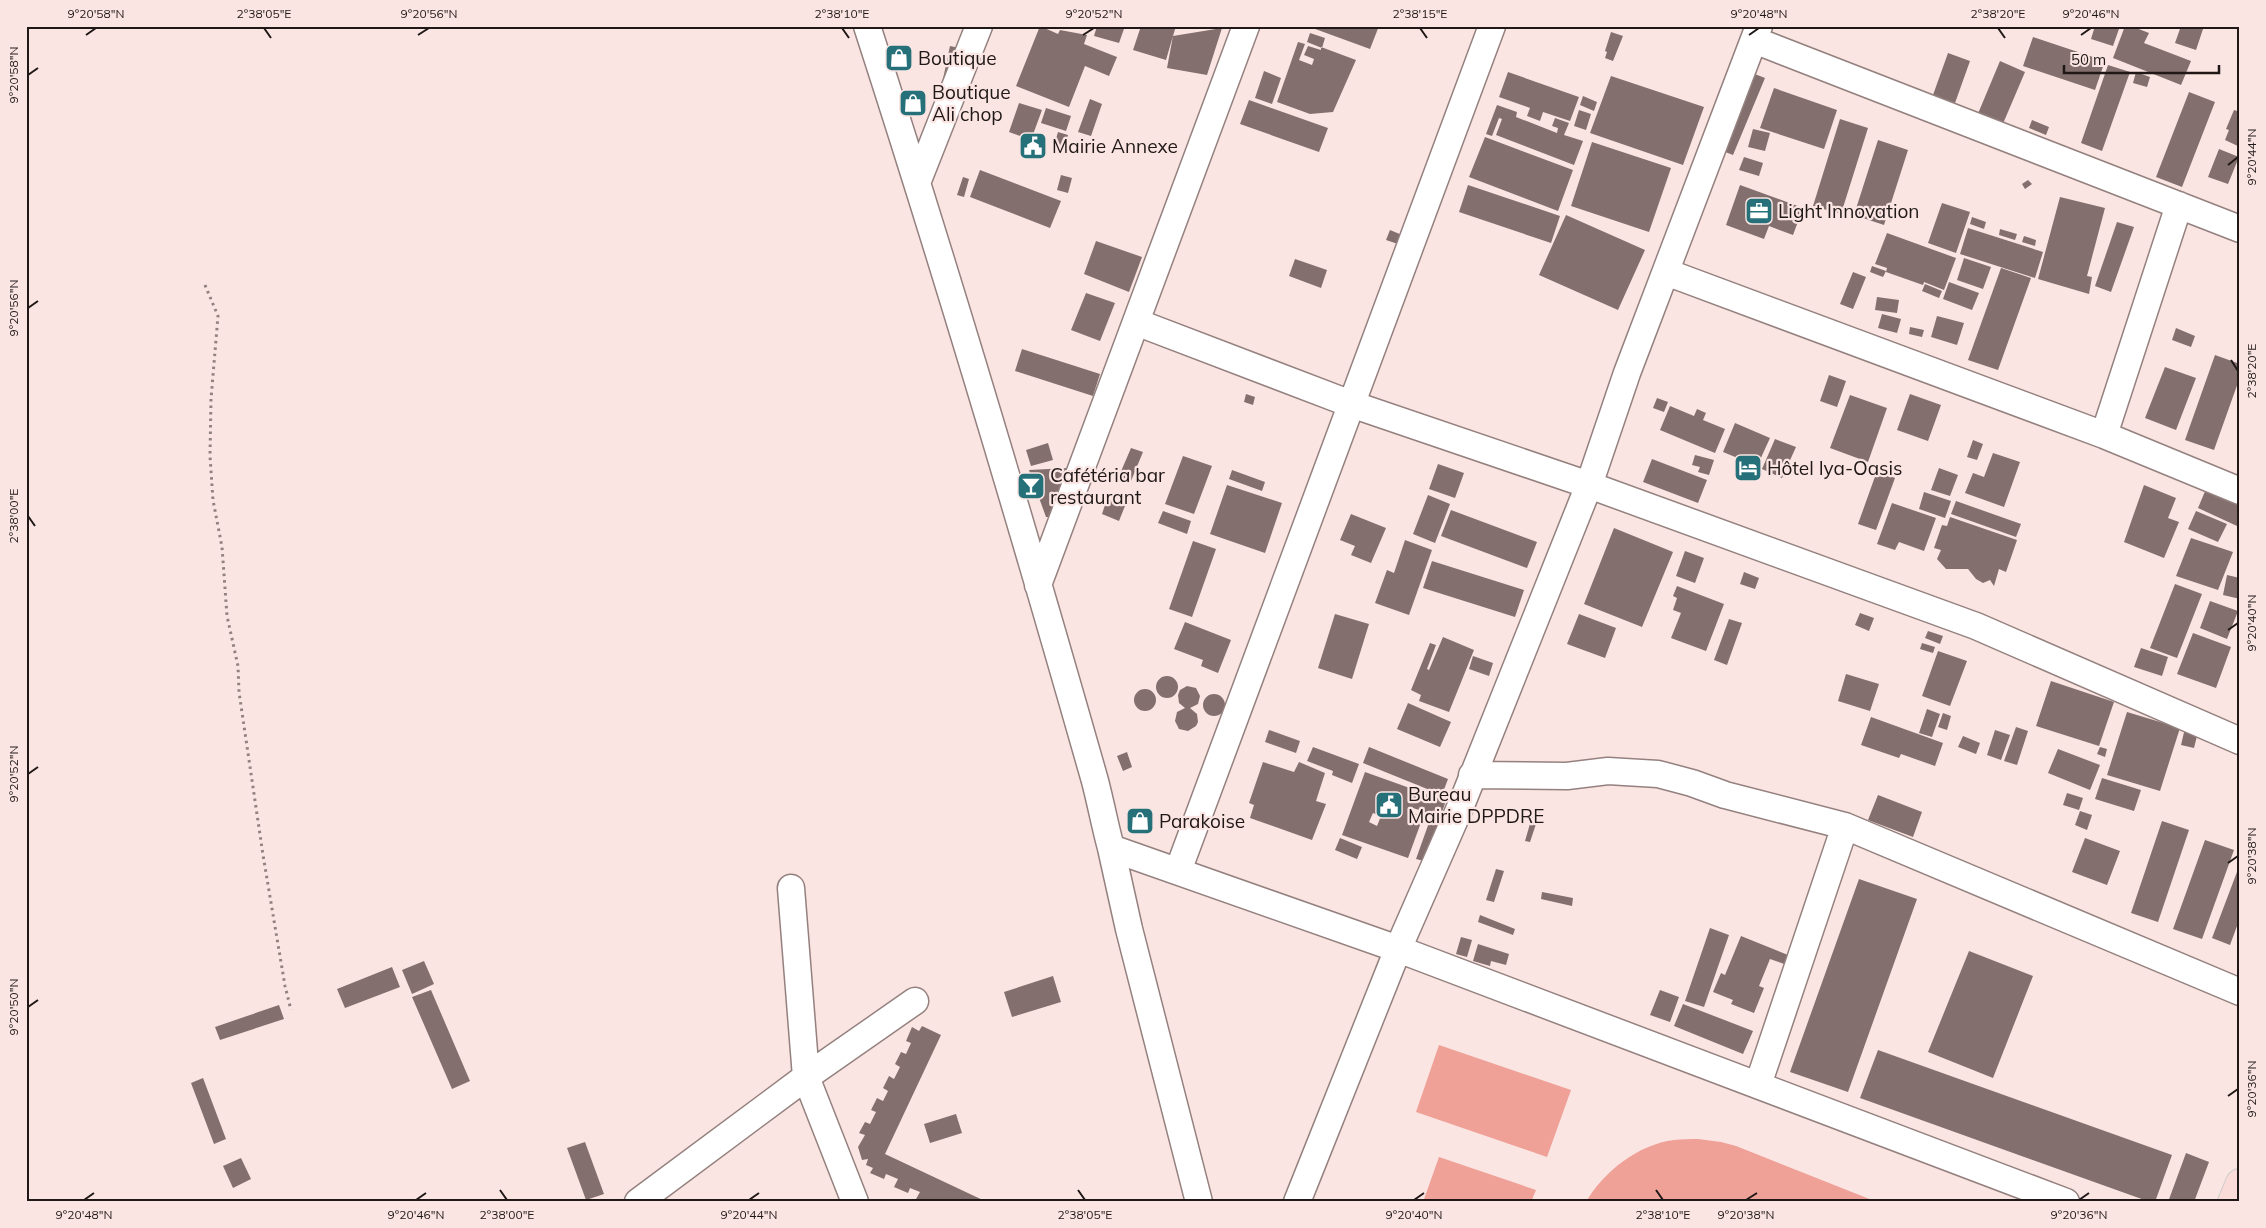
<svg xmlns="http://www.w3.org/2000/svg" width="2266" height="1228" viewBox="0 0 2266 1228" font-family="Mulish,sans-serif">
<rect width="100%" height="100%" fill="#fae5e2"/>
<path fill="#efa097" d="M1439,1045L1571,1090L1547,1157L1416,1112Z
M1698,1139L1721,1142L1736,1146L1877,1202H1586C1603,1172 1639,1144 1674,1140C1682,1139 1690,1139 1698,1139Z
M1439,1157L1536,1190L1531,1202H1423Z"/>
<path fill="#83706e" fill-rule="evenodd" d="M1040,26L1058,34L1060,30L1087,35L1084,44L1117,57L1109,76L1085,66L1069,107L1016,86Z
M1097,26H1125L1119,43L1094,36Z
M1141,26H1176L1173,36L1222,28L1207,75L1167,68L1173,36L1166,60L1133,50Z
M1307,26H1379L1370,49Z
M2095,26H2120L2113,46L2091,39Z
M2125,26H2131L2149,33L2144,43L2191,61L2181,85L2113,58Z
M2181,26H2204L2196,50L2175,43Z
M1611,32L1623,36L1613,61L1605,58L1607,52L1605,51Z
M1310,33L1325,38L1322,48L1307,42Z
M2033,37L2105,61L2095,90L2023,66Z
M1298,42L1305,44L1299,60L1312,65L1314,59L1304,55L1308,46L1321,50V47L1356,60L1333,112L1310,114L1277,102Z
M950,46L959,48L952,81L943,79Z
M1948,53L1970,61L1955,103L1933,95Z
M2000,61L2025,72L2002,126L1977,116Z
M2108,65L2130,72L2102,151L2081,143Z
M1742,69L1765,78L1733,155L1710,146Z
M1264,71L1281,78L1272,104L1255,98Z
M1508,72L1579,97L1570,121L1543,112L1540,121L1527,116L1530,108L1499,97Z
M2136,72L2150,77L2147,87L2133,83Z
M1611,76L1704,107L1683,165L1590,133Z
M1774,88L1837,110L1824,149L1760,128Z
M2189,92L2215,102L2182,187L2156,177Z
M1583,96L1597,102L1594,111L1580,105Z
M1090,99L1102,104L1091,136L1078,132Z
M1249,100L1328,128L1319,152L1240,124Z
M1019,103L1042,110L1031,140L1009,132Z
M1497,105L1517,112L1516,117L1557,133L1558,128L1552,126L1555,118L1569,123L1564,135L1583,141L1574,165L1496,135L1502,119L1499,118L1492,136L1486,134Z
M1046,108L1071,116L1066,131L1041,123Z
M1579,110L1591,114L1586,130L1574,126Z
M2234,110L2240,112V147L2225,140L2229,130L2226,129Z
M1840,119L1868,128L1841,214L1813,206Z
M2032,120L2049,127L2046,135L2029,128Z
M1753,129L1770,133L1765,151L1748,147Z
M1058,132L1068,135L1062,155L1052,152Z
M1485,137L1573,170L1558,211L1469,177Z
M1878,140L1908,150L1884,225L1854,215Z
M1592,142L1671,168L1649,232L1571,206Z
M2219,149L2239,157L2228,184L2208,177Z
M1744,157L1763,163L1759,176L1739,170Z
M980,170L1061,201L1050,228L970,197Z
M1061,175L1072,178L1068,193L1057,190Z
M963,177L969,179L964,197L957,195Z
M2028,180L2032,184L2025,189L2022,184Z
M1468,185L1560,216L1551,243L1459,212Z
M1740,185L1803,208L1793,235L1769,226L1764,239L1726,225Z
M2060,197L2105,208L2087,276L2092,277L2089,294L2038,279Z
M1942,203L1970,212L1956,253L1928,243Z
M1566,215L1645,250L1618,310L1539,275Z
M1972,217L1986,222L1984,229L1970,224Z
M2117,222L2134,227L2111,292L2095,286Z
M1968,228L2043,252L2035,278L1960,254Z
M2000,229L2017,234L2015,240L1999,235Z
M1390,230L1402,235L1398,244L1386,240Z
M1887,233L1956,258L1944,290L1924,282L1923,285L1886,272L1887,268L1875,264Z
M2024,236L2036,240L2035,246L2022,242Z
M1096,241L1142,257L1129,292L1084,274Z
M1964,258L1991,267L1983,289L1957,280Z
M1295,259L1327,270L1321,288L1289,276Z
M1872,266L1886,271L1883,277L1870,272Z
M2001,268L2031,278L1998,370L1968,360Z
M1853,272L1866,277L1853,309L1840,304Z
M1949,282L1979,293L1972,310L1943,299Z
M1925,284L1942,291L1939,298L1922,291Z
M1086,293L1115,303L1100,341L1071,330Z
M1877,297L1899,300L1897,313L1875,310Z
M1882,314L1901,319L1897,333L1878,328Z
M1937,316L1964,323L1957,345L1931,337Z
M1910,327L1924,330L1922,337L1909,334Z
M2176,328L2195,336L2191,347L2172,340Z
M1022,349L1100,374L1093,396L1015,371Z
M2215,355L2240,364V377L2214,450L2185,440Z
M2165,367L2196,378L2176,430L2145,418Z
M1829,375L1846,381L1837,407L1820,401Z
M1246,394L1255,397L1253,405L1244,402Z
M1910,394L1941,405L1928,441L1897,430Z
M1850,395L1887,408L1868,462L1830,448Z
M1657,398L1668,402L1664,412L1653,408Z
M1670,406L1694,416L1697,409L1706,413L1703,420L1725,429L1715,453L1660,430Z
M1735,423L1770,438L1754,473L1742,468L1745,461L1723,452Z
M1775,439L1796,447L1782,478L1762,469Z
M1973,440L1983,444L1977,460L1967,457Z
M1048,443L1053,460L1031,466L1026,450Z
M1131,448L1143,452L1131,481L1119,476Z
M1993,453L2020,462L2004,507L1965,493L1973,473L1984,477Z
M1695,455L1714,460L1709,475L1698,472L1700,467L1692,465Z
M1183,456L1212,466L1194,514L1165,504Z
M1652,459L1707,480L1698,503L1643,482Z
M1438,464L1464,473L1455,498L1429,489Z
M1068,468L1050,517H1046L1029,470Z
M1939,468L1958,475L1950,496L1931,490Z
M1232,470L1265,482L1262,491L1229,479Z
M1877,471L1895,478L1876,530L1858,524Z
M1227,485L1282,503L1265,553L1210,534Z
M2144,485L2176,498L2168,518L2179,522L2164,558L2124,542Z
M2206,489L2240,504V520L2237,526L2198,508Z
M1924,492L1951,501L1945,518L1919,509Z
M1428,495L1450,504L1435,543L1413,534Z
M1107,499L1125,506L1119,521L1102,514Z
M1956,501L2021,524L2016,537L1951,514Z
M1892,503L1936,518L1924,551L1899,542L1895,550L1877,544Z
M1451,510L1537,542L1527,568L1441,536Z
M1163,511L1191,521L1187,534L1158,523Z
M2196,511L2227,524L2218,542L2188,529Z
M1351,514L1386,528L1371,563L1351,555L1355,546L1340,540Z
M1950,517L2017,540L2006,572L1999,569L1994,586L1990,580L1983,583L1976,579L1968,569H1946L1937,559L1941,550L1934,548L1942,525L1947,526Z
M1614,528L1673,552L1642,627L1584,604Z
M2191,538L2233,552L2218,590L2176,576Z
M1405,540L1432,550L1409,615L1375,603L1387,570L1394,573Z
M1193,541L1216,549L1192,617L1169,609Z
M1685,551L1704,558L1695,583L1676,576Z
M1432,561L1524,590L1515,617L1423,588Z
M1744,572L1759,578L1755,589L1740,584Z
M2227,575L2240,578V599L2223,595Z
M2175,584L2202,594L2177,658L2150,648Z
M1677,586L1724,604L1706,651L1671,638L1681,613L1673,610L1677,598L1673,596Z
M2210,601L2238,611L2227,639L2200,628Z
M1860,613L1874,618L1869,631L1855,625Z
M1335,614L1369,624L1352,679L1318,668Z
M1579,614L1616,628L1605,658L1567,644Z
M1729,619L1742,623L1727,665L1714,660Z
M1185,622L1231,640L1218,673L1201,666L1203,660L1174,649Z
M1928,631L1943,636L1940,644L1925,638Z
M2193,633L2231,647L2216,688L2177,674Z
M1443,637L1474,650L1449,712L1419,701L1421,695L1411,690L1430,643L1436,645L1427,669L1429,670Z
M1922,643L1935,647L1933,653L1920,649Z
M2141,648L2168,657L2162,676L2134,667Z
M1938,651L1967,661L1950,706L1922,696Z
M1473,656L1493,663L1489,676L1469,669Z
M1846,674L1879,684L1870,711L1838,701Z
M1156 687a11 11 0 1 1 22 0a11 11 0 1 1-22 0Z
M2051,681L2114,702L2099,746L2036,726Z
M1187,686L1196,688L1200,696L1198,704L1190,708L1197,714L1198,722L1196,726L1188,731L1179,729L1175,721L1177,712L1185,708L1179,703L1178,695L1180,690Z
M1134 700a11 11 0 1 1 22 0a11 11 0 1 1-22 0Z
M1203 705a11 11 0 1 1 22 0a11 11 0 1 1-22 0Z
M1408,703L1451,722L1440,747L1397,729Z
M1927,709L1940,714L1932,737L1919,733Z
M2127,712L2180,728L2160,791L2107,775Z
M1943,713L1951,716L1947,730L1938,727Z
M1871,717L1943,743L1935,766L1901,754L1899,758L1861,745Z
M2016,727L2028,731L2017,765L2004,761Z
M2185,728L2198,732L2194,748L2181,745Z
M1269,730L1300,741L1296,753L1265,742Z
M1995,730L2010,735L2001,760L1987,755Z
M1963,736L1980,743L1976,754L1958,747Z
M1313,747L1359,764L1352,783L1332,775L1333,771L1307,761Z
M1369,747L1448,779L1442,795L1363,763Z
M2100,747L2107,749L2105,757L2097,754Z
M2058,749L2100,765L2090,790L2048,773Z
M1127,752L1132,767L1123,771L1117,756Z
M1263,762L1294,772L1299,762L1325,773L1316,801L1326,804L1312,840L1250,818L1254,805L1249,803Z
M1365,772L1446,801L1424,861L1416,859L1431,817L1434,815L1413,808L1411,812L1423,817L1408,858L1342,835ZM1373,813L1381,816L1377,826L1369,822Z
M2102,778L2141,790L2134,811L2095,799Z
M2067,793L2083,798L2079,810L2063,805Z
M1878,795L1922,812L1913,837L1868,820Z
M1534,810L1540,812L1530,842L1525,841Z
M2080,811L2092,815L2087,830L2075,825Z
M2162,821L2189,830L2158,922L2131,913Z
M1340,838L1362,847L1357,859L1335,850Z
M2085,838L2120,851L2107,885L2072,872Z
M2205,840L2234,850L2202,939L2173,929Z
M2240,864V918L2230,945L2212,938Z
M1496,869L1504,871L1494,902L1486,900Z
M1859,879L1917,899L1848,1092L1790,1072Z
M1542,892L1573,898L1572,906L1541,899Z
M1480,915L1515,929L1513,935L1478,922Z
M1710,928L1729,935L1704,1007L1685,1001Z
M1741,936L1788,955L1784,964L1770,959L1759,986L1764,988L1754,1013L1731,1004L1733,1000L1713,992L1721,973L1725,975Z
M1461,937L1472,940L1467,957L1456,954Z
M1478,944L1509,954L1506,965L1491,961L1490,966L1473,961Z
M1969,951L2033,976L1993,1078L1928,1052Z
M424,961L434,984L412,994L402,970Z
M392,967L400,987L345,1008L337,989Z
M1053,976L1061,1002L1012,1017L1004,992Z
M431,990L470,1081L452,1089L412,997Z
M1660,990L1679,997L1670,1022L1650,1015Z
M1683,1004L1753,1031L1743,1054L1674,1026Z
M279,1005L284,1019L220,1040L215,1027Z
M922,1026L941,1035L885,1154L987,1202H938L932,1199L930,1202H922L916,1199L920,1192L910,1188L908,1193L894,1187L898,1179L886,1174L884,1179L870,1173L873,1168L866,1165L868,1159L862,1160L858,1147L865,1135L859,1133L865,1122L870,1124L876,1112L871,1110L877,1098L883,1101L888,1091L883,1088L889,1076L894,1079L900,1067L895,1064L901,1052L906,1054L911,1043L906,1041L912,1027L919,1031Z
M1878,1050L2172,1155L2155,1202H2150L1860,1098Z
M203,1078L226,1139L214,1144L191,1083Z
M956,1114L962,1133L930,1143L924,1124Z
M585,1142L604,1194L586,1200L567,1148Z
M2186,1153L2209,1162L2194,1202H2168Z
M241,1158L251,1179L233,1188L223,1166Z"/>
<g fill="none" stroke-linecap="round" stroke-linejoin="round">
<defs>
<path id="minor" d="M867,26C948,276 1023,528 1095,781C1101,804 1105,826 1111,848L1398,949L2066,1202
M1754,40L2240,229
M917,183L979,26
M1666,272L2104,435L2240,491
M1136,322L1351,404L1589,485L1976,626L2240,741
M2104,435L2179,205
M1038,585L1246,26
M1472,775L1567,776L1608,771L1658,774L1692,783L1725,795L1845,826L2240,992
M1111,848L1129,929L1199,1202
M1178,871L1492,26
M791,888L806,1077L855,1202
M1758,1085L1845,826
M638,1202L806,1077L915,1001
M1297,1202L1398,949L1462,803L1589,485L1627,373L1759,26"/>
<path id="major" d="M2232,1202L2240,1183"/>
</defs>
<use href="#minor" stroke="#94817f" stroke-width="29"/>
<use href="#major" stroke="#cecccc" stroke-width="30"/>
<path stroke="#918280" stroke-width="3" stroke-dasharray="2.5 4" stroke-linecap="butt" d="M205,285L218,316L211,399L210,456L213,500L222,547L227,616L238,666L239,692L263,855L285,986L291,1010"/>
<use href="#minor" stroke="#fff" stroke-width="26"/>
<use href="#major" stroke="#fadbd7" stroke-width="28"/>
</g>
<path fill="none" stroke="#1f1817" stroke-width="2" d="M264,28L271,38M842,28L849,38M1420,28L1427,38M1998,28L2005,38M86,35L96,28M418,35L429,28M1083,35L1094,28M1749,35L1759,28M2081,35L2091,28M28,75L38,68M2228,165L2238,157M28,308L38,301M2231,360L2238,371M28,516L35,526M2228,630L2238,623M28,774L38,767M2228,863L2238,856M28,1007L38,1000M2228,1096L2238,1089M500,1190L507,1200M1078,1190L1085,1200M1656,1190L1663,1200M84,1200L94,1193M416,1200L426,1193M749,1200L759,1193M1414,1200L1424,1193M1746,1200L1757,1193M2079,1200L2089,1193"/>
<defs>
<symbol id="shop-square" viewBox="-11 -11 22 22"><rect x="-9" y="-9" width="18" height="18" rx="4" fill="#267079" stroke="#fae5e2"/><path d="M-5-2.5h2.3a2.7 3.5 0 0 1 5.4 0H5L5.5 6h-11ZM-1.5-2.5h3a1.5 2.3 0 0 0-3 0Z" fill="#fff"/></symbol>
<symbol id="civic-square" viewBox="-11 -11 22 22"><rect x="-9" y="-9" width="18" height="18" rx="4" fill="#267079" stroke="#fae5e2"/><path d="M-.6-6.5H3V-4.5H.6V-3L4-1V1h2V6H-6V1h2V-1L-.6-3ZM-1.2 2.5V6h2.4V2.5Z" fill="#fff"/></symbol>
<symbol id="office-square" viewBox="-11 -11 22 22"><rect x="-9" y="-9" width="18" height="18" rx="4" fill="#267079" stroke="#fae5e2"/><path d="M-6-3h4V-5.5h4V-3h4V5H-6ZM-1-4.5V-3h2v-1.5ZM-6 0V1H6V0Z" fill="#fff"/></symbol>
<symbol id="hotel-square" viewBox="-11 -11 22 22"><rect x="-9" y="-9" width="18" height="18" rx="4" fill="#267079" stroke="#fae5e2"/><path d="M-6-4.5h1.5V1H6V5H4.5V3h-9V5H-6ZM-4 0a1.8 1.8 0 1 1 3.6 0ZM.5 0V-2.5h3Q6-2.5 6 0Z" fill="#fff"/></symbol>
<symbol id="bar-square" viewBox="-11 -11 22 22"><rect x="-9" y="-9" width="18" height="18" rx="4" fill="#267079" stroke="#fae5e2"/><path d="M-6-5H6L.8 .8V4.5H3.5V6h-7V4.5H-.8V.8Z" fill="#fff"/></symbol>
</defs>
<g fill-rule="evenodd">
<use href="#shop-square" x="883" y="42" width="32" height="32"/>
<use href="#shop-square" x="897" y="87" width="32" height="32"/>
<use href="#civic-square" x="1017" y="130" width="32" height="32"/>
<use href="#office-square" x="1743" y="195" width="32" height="32"/>
<use href="#hotel-square" x="1732" y="452" width="32" height="32"/>
<use href="#bar-square" x="1015" y="470" width="32" height="32"/>
<use href="#civic-square" x="1373" y="789" width="32" height="32"/>
<use href="#shop-square" x="1124" y="805" width="32" height="32"/>
</g>
<g text-anchor="middle" dominant-baseline="central" stroke-width="4.5" stroke-linejoin="round" paint-order="stroke">
<g font-size="19" fill="#1f1817" stroke="#fae5e2" text-anchor="start">
<text x="918" y="58">Boutique</text>
<text x="932" y="92">Boutique<tspan x="932" dy="22">Ali chop</tspan></text>
<text x="1052" y="146">Mairie Annexe</text>
<text x="1778" y="211">Light Innovation</text>
<text x="1767" y="468">Hôtel Iya-Oasis</text>
<text x="1050" y="475">Cafétéria bar<tspan x="1050" dy="22">restaurant</tspan></text>
<text x="1408" y="794">Bureau<tspan x="1408" dy="22">Mairie DPPDRE</tspan></text>
<text x="1159" y="821">Parakoise</text>
</g>
</g>
<rect width="2266" height="1228" fill="none" stroke="#fae5e2" stroke-width="55"/>
<path d="M2064 65v8h155v-8" fill="none" stroke="#1f1817" stroke-width="2.5"/>
<text x="2071" y="65" font-size="15" fill="#1f1817" stroke="#fae5e2" stroke-width="4" paint-order="stroke">50 m</text>
<rect x="28" y="28" width="2210" height="1172" fill="none" stroke="#1f1817" stroke-width="2"/>
<g font-size="12" text-anchor="middle" fill="#1f1817">
<text x="96" y="18">9°20'58"N</text>
<text x="264" y="18">2°38'05"E</text>
<text x="429" y="18">9°20'56"N</text>
<text x="842" y="18">2°38'10"E</text>
<text x="1094" y="18">9°20'52"N</text>
<text x="1420" y="18">2°38'15"E</text>
<text x="1759" y="18">9°20'48"N</text>
<text x="1998" y="18">2°38'20"E</text>
<text x="2091" y="18">9°20'46"N</text>
<text transform="translate(14 75) rotate(-90)" y="4">9°20'58"N</text>
<text transform="translate(2252 157) rotate(-90)" y="4">9°20'44"N</text>
<text transform="translate(14 308) rotate(-90)" y="4">9°20'56"N</text>
<text transform="translate(2252 371) rotate(-90)" y="4">2°38'20"E</text>
<text transform="translate(14 516) rotate(-90)" y="4">2°38'00"E</text>
<text transform="translate(2252 623) rotate(-90)" y="4">9°20'40"N</text>
<text transform="translate(14 774) rotate(-90)" y="4">9°20'52"N</text>
<text transform="translate(2252 856) rotate(-90)" y="4">9°20'38"N</text>
<text transform="translate(14 1007) rotate(-90)" y="4">9°20'50"N</text>
<text transform="translate(2252 1089) rotate(-90)" y="4">9°20'36"N</text>
<text x="84" y="1219">9°20'48"N</text>
<text x="416" y="1219">9°20'46"N</text>
<text x="507" y="1219">2°38'00"E</text>
<text x="749" y="1219">9°20'44"N</text>
<text x="1085" y="1219">2°38'05"E</text>
<text x="1414" y="1219">9°20'40"N</text>
<text x="1663" y="1219">2°38'10"E</text>
<text x="1746" y="1219">9°20'38"N</text>
<text x="2079" y="1219">9°20'36"N</text>
</g>
</svg>
